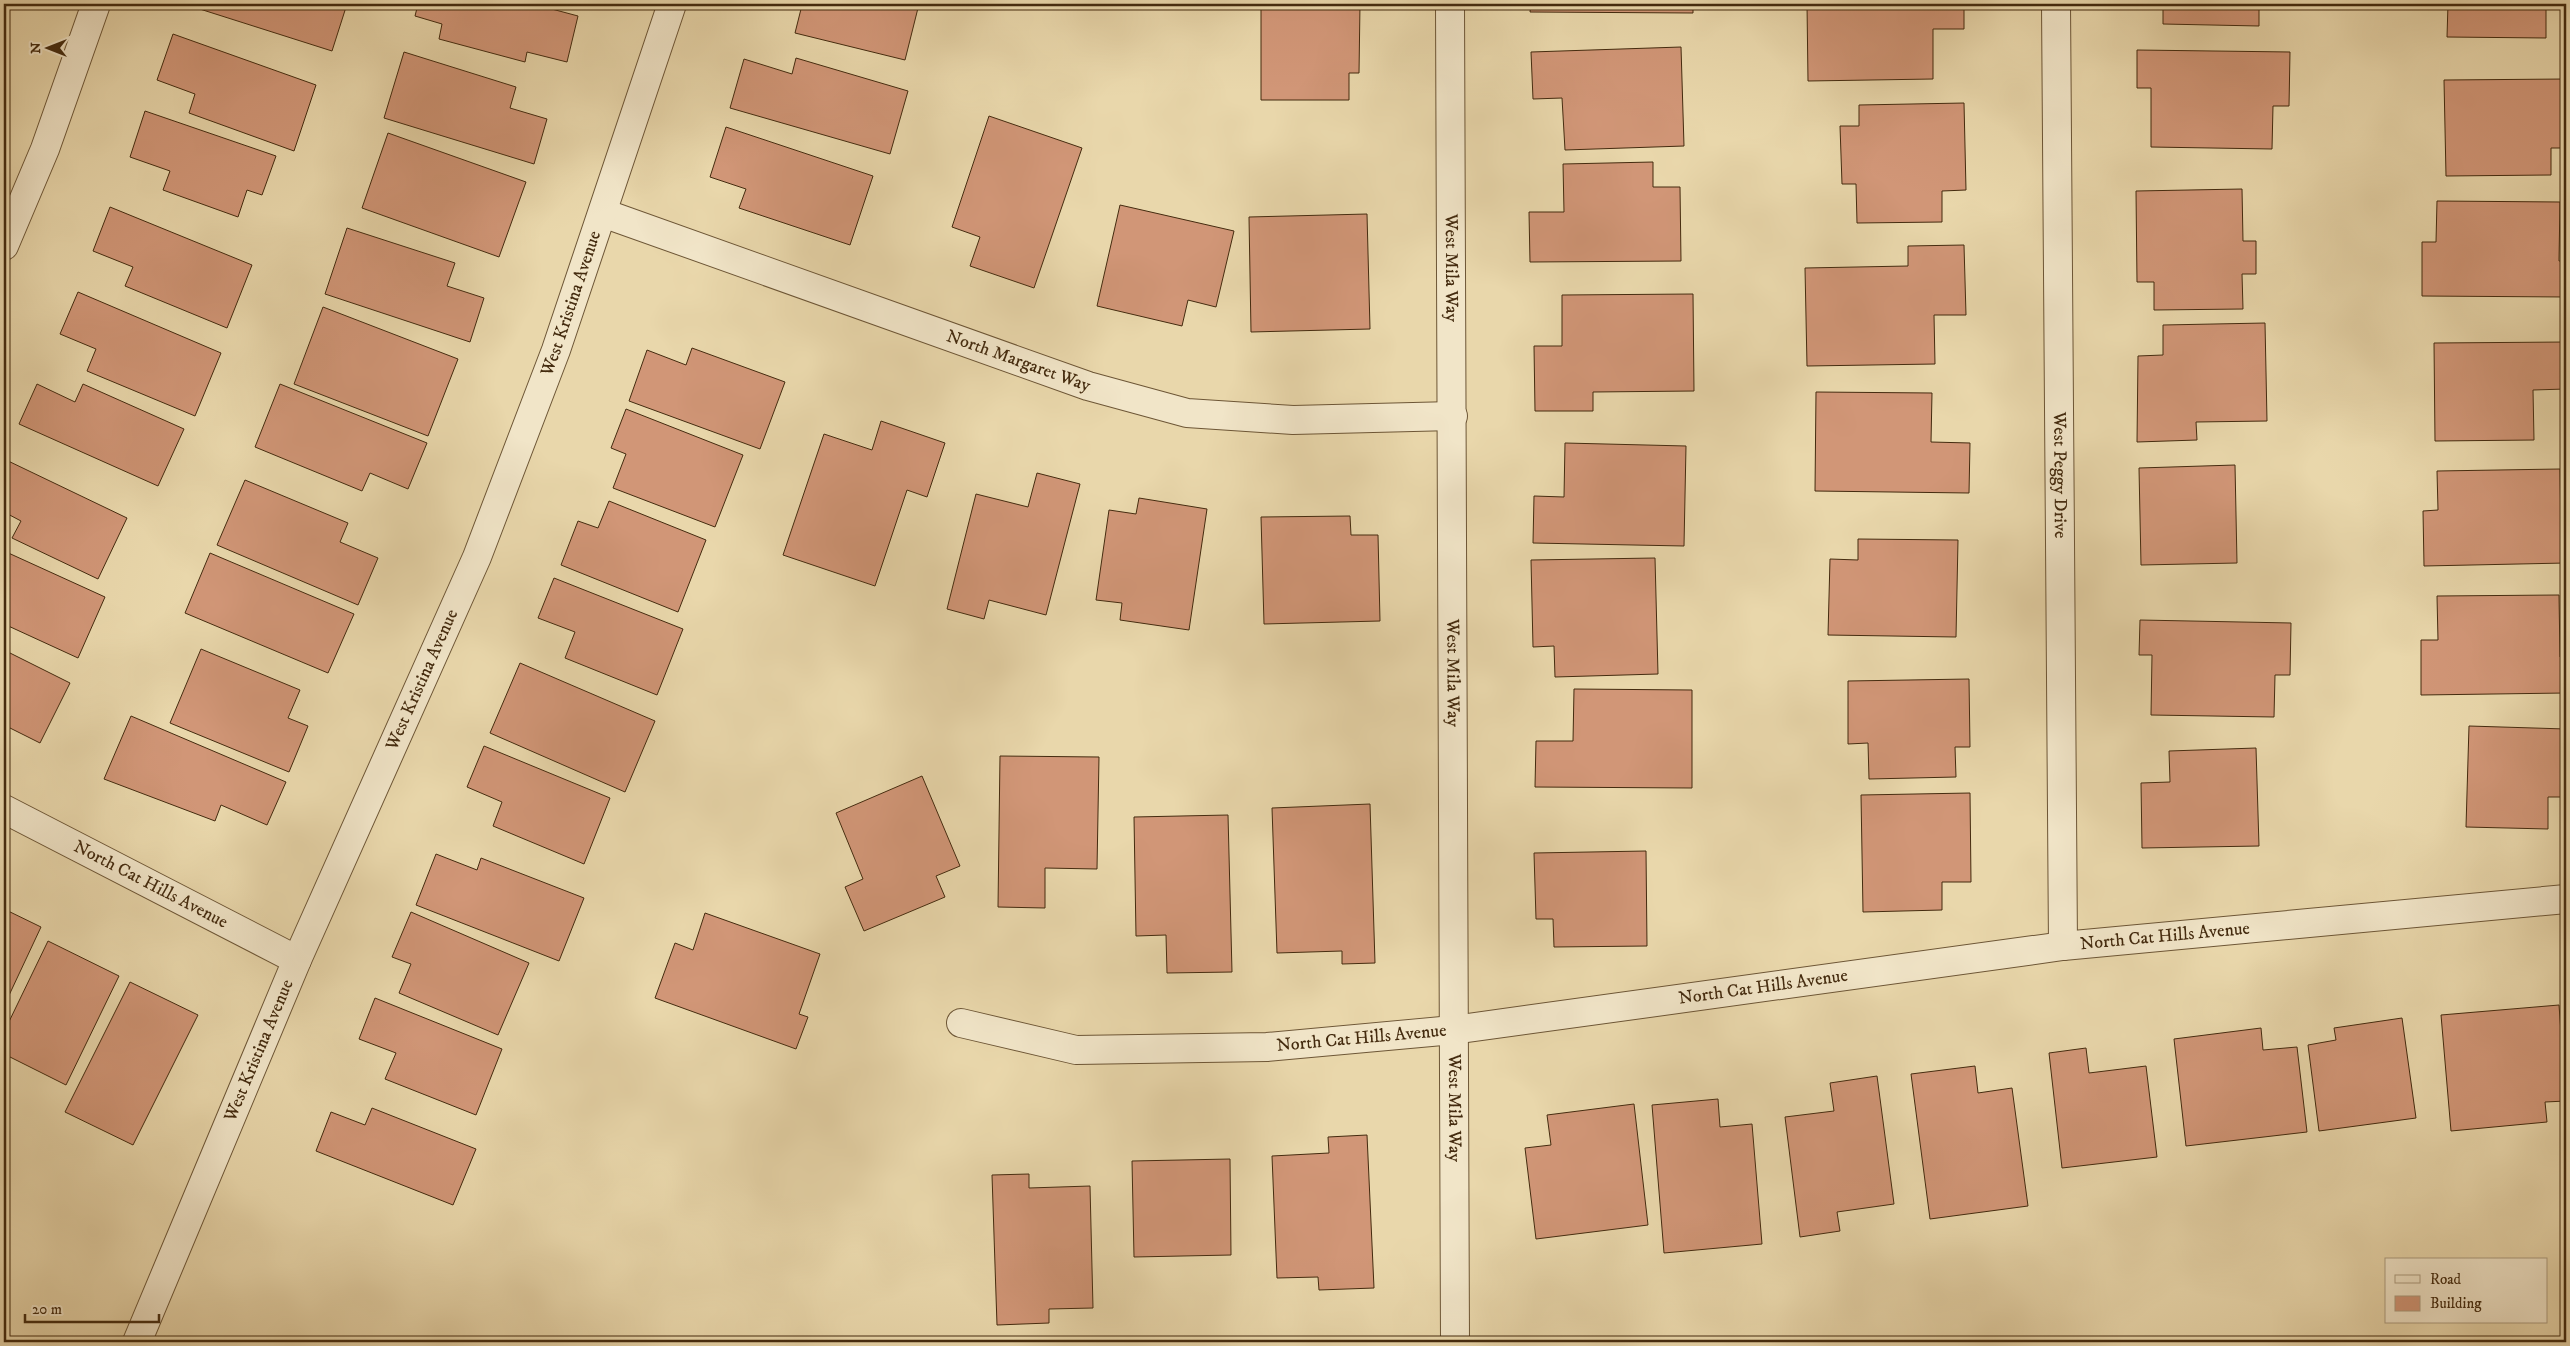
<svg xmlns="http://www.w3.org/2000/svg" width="2570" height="1346" viewBox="0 0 2570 1346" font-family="'IM FELL DW Pica',serif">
<rect width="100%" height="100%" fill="#e9d7ab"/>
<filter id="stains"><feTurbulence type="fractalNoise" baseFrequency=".004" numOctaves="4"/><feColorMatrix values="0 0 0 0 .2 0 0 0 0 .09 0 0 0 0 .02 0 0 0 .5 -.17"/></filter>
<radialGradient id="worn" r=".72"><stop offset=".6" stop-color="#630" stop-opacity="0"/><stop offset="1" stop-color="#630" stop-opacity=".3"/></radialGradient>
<path fill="#d19677" stroke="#442b0f" d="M184,4H347L332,51Z
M418,4H533L578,16L567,62L527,52L525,62L439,39L442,24L415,16Z
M780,4H919L905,60L795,33L801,9Z
M1261,4H1360L1359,73H1349V100H1261Z
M1531,4H1693V13L1530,12Z
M1807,4H1964V29H1933V79L1808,81Z
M2163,4H2259V26L2163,24Z
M2448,4H2566V8H2546V38L2447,37Z
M173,34L316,85L294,151L189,113L195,94L157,80Z
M1681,47L1684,146L1565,150L1562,98L1533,99L1531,52Z
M2137,50L2290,52L2289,106H2273L2272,149L2151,147V88H2137Z
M404,52L516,87L510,108L547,119L534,164L384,118Z
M796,58L908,91L890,154L730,108L744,59L792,74Z
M2566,79V148H2551V175L2446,176L2444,80Z
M1964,103L1966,190L1942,191V222L1857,223L1856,184H1842L1840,126H1859V105Z
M145,111L276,156L262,195L247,190L238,217L163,190L170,171L130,157Z
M989,116L1082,148L1034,288L970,266L980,237L952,227Z
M726,127L873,176L850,245L739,208L746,189L710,177Z
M388,133L526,182L499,257L362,208Z
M1653,162V187H1680L1681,261L1530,262L1529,212H1564L1563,164Z
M2242,189L2243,241H2256V274H2242L2243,309L2154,310V282H2137L2136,191Z
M2437,201L2560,202L2559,261H2566V297L2422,296V242H2436Z
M1120,205L1234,231L1216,307L1188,300L1182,326L1097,306Z
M110,207L252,265L227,328L125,286L133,267L93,251Z
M1367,214L1370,329L1251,332L1249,217Z
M347,228L455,263L447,286L484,298L470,342L325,294Z
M1964,245L1966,315H1934L1935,364L1807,366L1805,268L1908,266V246Z
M78,292L221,353L195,416L87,371L96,349L60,334Z
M1693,294L1694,391L1593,392V411H1535L1534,346H1562V295Z
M323,307L458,359L428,436L294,384Z
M2265,323L2267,421L2196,422L2197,440L2137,442L2138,356L2163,355V325Z
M2566,342V389L2533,390L2534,440L2435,441L2434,343Z
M692,348L785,382L760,449L629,401L647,350L686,365Z
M37,384L75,402L83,384L184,429L158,486L19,424Z
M280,384L427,443L408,489L370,473L362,491L255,447Z
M1816,392L1932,393L1931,442L1970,443L1969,493L1815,491Z
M626,409L743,455L715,527L613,488L626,454L611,448Z
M881,421L945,443L927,497L907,490L875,586L783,555L824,434L872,450Z
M1565,443L1686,446L1684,546L1533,543L1534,496L1564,497Z
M4,459L127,518L98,579L12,538L21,521L4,512Z
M2235,465L2237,563L2141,565L2139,468Z
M2560,469L2561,530H2566V563L2424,566L2423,511L2438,510L2437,471Z
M1037,473L1080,484L1046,615L989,600L984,619L947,609L976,494L1028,507Z
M245,480L348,523L340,542L378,558L358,605L217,545Z
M1139,498L1207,509L1189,630L1120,620L1122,603L1096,600L1109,510L1136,514Z
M609,501L706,540L678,612L561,565L578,521L598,528Z
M1350,516L1351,535H1378L1380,621L1264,624L1261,517Z
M1858,539L1958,540L1956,637L1828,635L1830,559L1858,560Z
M4,551L105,597L78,658L4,624Z
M210,553L354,614L328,673L185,613Z
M1655,558L1658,674L1555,677L1554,646L1533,647L1531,560Z
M554,578L683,629L657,695L565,658L575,632L538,618Z
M2559,595L2560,657L2566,656V693L2421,695V640H2438L2437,596Z
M2140,620L2291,623L2290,675H2275L2274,717L2151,715L2152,655H2139Z
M201,649L300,690L288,718L308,726L289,772L170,723Z
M4,650L70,683L40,743L4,725Z
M520,663L655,721L625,792L490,733Z
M1969,679L1970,747H1955L1956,777L1869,779L1868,743L1848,744V681Z
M1574,689L1692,690V788L1535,787L1536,741H1573Z
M131,716L286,782L267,825L221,805L215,821L104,779Z
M2469,726L2566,729V797H2548V829L2466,827Z
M484,746L610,798L584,864L493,826L502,802L467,787Z
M2256,748L2259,846L2142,848L2141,783L2170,782L2169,751Z
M1000,756L1099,757L1097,869L1045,868V908L998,907Z
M922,776L960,866L936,876L945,897L864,931L845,887L863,879L836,813Z
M1970,793L1971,882H1942V910L1863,912L1861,795Z
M1370,804L1375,963L1342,964V951L1277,953L1272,808Z
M1228,815L1232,972L1167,973L1166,935L1136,936L1134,817Z
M1646,851L1647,946L1554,947L1553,919H1536L1534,853Z
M436,854L477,870L481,858L584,898L559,961L416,905Z
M4,909L41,927L4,1006Z
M411,912L529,963L498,1035L399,993L411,964L392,957Z
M705,913L820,954L799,1014L808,1017L796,1049L655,998L675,943L693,950Z
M48,941L119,976L66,1085L4,1054V1032Z
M130,982L198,1015L133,1145L65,1112Z
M375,998L502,1049L476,1115L385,1079L396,1053L359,1039Z
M2559,1005L2566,1101L2545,1102L2547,1122L2451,1131L2441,1015Z
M2402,1018L2416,1118L2319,1131L2308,1045L2336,1040L2334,1028Z
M2261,1028L2263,1050L2297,1047L2307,1132L2186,1146L2174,1039Z
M2086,1048L2089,1073L2146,1066L2157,1157L2062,1168L2049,1053Z
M1975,1066L1978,1093L2012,1088L2028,1206L1930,1219L1911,1074Z
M1877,1076L1894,1204L1837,1212L1840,1231L1800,1237L1785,1117L1834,1111L1830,1083Z
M1718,1099L1720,1127L1752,1124L1762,1244L1664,1253L1652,1105Z
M1634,1104L1648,1225L1536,1239L1525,1148L1551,1145L1547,1115Z
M372,1108L476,1149L453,1205L316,1151L331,1112L365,1125Z
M1367,1135L1374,1288L1319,1290L1318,1277L1277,1278L1272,1156L1329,1153L1328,1137Z
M1230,1159L1231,1255L1134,1257L1132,1161Z
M1029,1174V1188L1090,1186L1093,1308L1049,1309V1323L997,1325L992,1175Z"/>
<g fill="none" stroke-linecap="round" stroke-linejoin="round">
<defs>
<g id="minor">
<path id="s1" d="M1450,4L1455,1342"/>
<path id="s2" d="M2056,4L2063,946"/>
<path id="s3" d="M603,213L1088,386L1187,413L1293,420L1453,416"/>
<path d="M4,246L45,149L96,4"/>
<path id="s4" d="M4,809L297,960"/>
<path id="s5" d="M961,1023L1076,1050L1267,1047L1453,1030L2063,946L2566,899"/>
<path id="s6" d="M137,1342L297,960L477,557L556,350L672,4"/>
</g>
</defs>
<use href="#minor" stroke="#6d5636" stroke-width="30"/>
<use href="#minor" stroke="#f1e5c8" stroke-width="28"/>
</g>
<g text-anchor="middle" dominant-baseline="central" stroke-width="5" stroke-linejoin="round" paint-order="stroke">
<g font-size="18" fill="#442b0f" stroke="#f1e5c8">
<text stroke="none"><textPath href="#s1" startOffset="264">West Mila Way</textPath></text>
<text stroke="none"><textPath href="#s6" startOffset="1126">West Kristina Avenue</textPath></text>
<text stroke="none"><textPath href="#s3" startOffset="441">North Margaret Way</textPath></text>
<text stroke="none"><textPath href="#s2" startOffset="471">West Peggy Drive</textPath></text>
<text stroke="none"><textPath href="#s1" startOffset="669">West Mila Way</textPath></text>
<text stroke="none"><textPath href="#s6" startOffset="721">West Kristina Avenue</textPath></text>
<text stroke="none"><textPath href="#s4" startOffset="165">North Cat Hills Avenue</textPath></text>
<text stroke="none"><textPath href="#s5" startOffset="1214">North Cat Hills Avenue</textPath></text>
<text stroke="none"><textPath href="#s5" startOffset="809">North Cat Hills Avenue</textPath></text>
<text stroke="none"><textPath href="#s5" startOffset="404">North Cat Hills Avenue</textPath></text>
<text stroke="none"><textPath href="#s6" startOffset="316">West Kristina Avenue</textPath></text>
<text stroke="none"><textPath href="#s1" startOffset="1104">West Mila Way</textPath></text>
</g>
</g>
<rect width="2570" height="1346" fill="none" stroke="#e9d7ab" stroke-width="20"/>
<rect x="5" y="5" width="2560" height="1336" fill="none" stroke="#442b0f" stroke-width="2.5"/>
<rect x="10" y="10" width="2550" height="1326" fill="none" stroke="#442b0f"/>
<rect x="2385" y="1258" width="162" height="65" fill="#f1e5c8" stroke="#ac9b7e"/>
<rect x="2395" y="1275" width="25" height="8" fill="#f1e5c8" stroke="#ac9b7e"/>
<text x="2430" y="1284" font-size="15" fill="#442b0f">Road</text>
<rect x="2395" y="1296" width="25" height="15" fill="#d19677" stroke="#ac9b7e"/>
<text x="2430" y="1308" font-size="15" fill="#442b0f">Building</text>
<g transform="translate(48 48) rotate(270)" stroke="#f1e5c8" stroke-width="4" paint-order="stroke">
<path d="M0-4L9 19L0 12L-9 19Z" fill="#442b0f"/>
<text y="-8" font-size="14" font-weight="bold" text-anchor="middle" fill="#442b0f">N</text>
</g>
<path d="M25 1314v8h134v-8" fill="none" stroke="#442b0f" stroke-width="2.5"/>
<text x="32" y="1314" font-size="15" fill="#442b0f" stroke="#f1e5c8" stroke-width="4" paint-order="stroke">20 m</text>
<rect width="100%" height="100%" filter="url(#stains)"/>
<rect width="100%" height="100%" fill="url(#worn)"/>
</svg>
